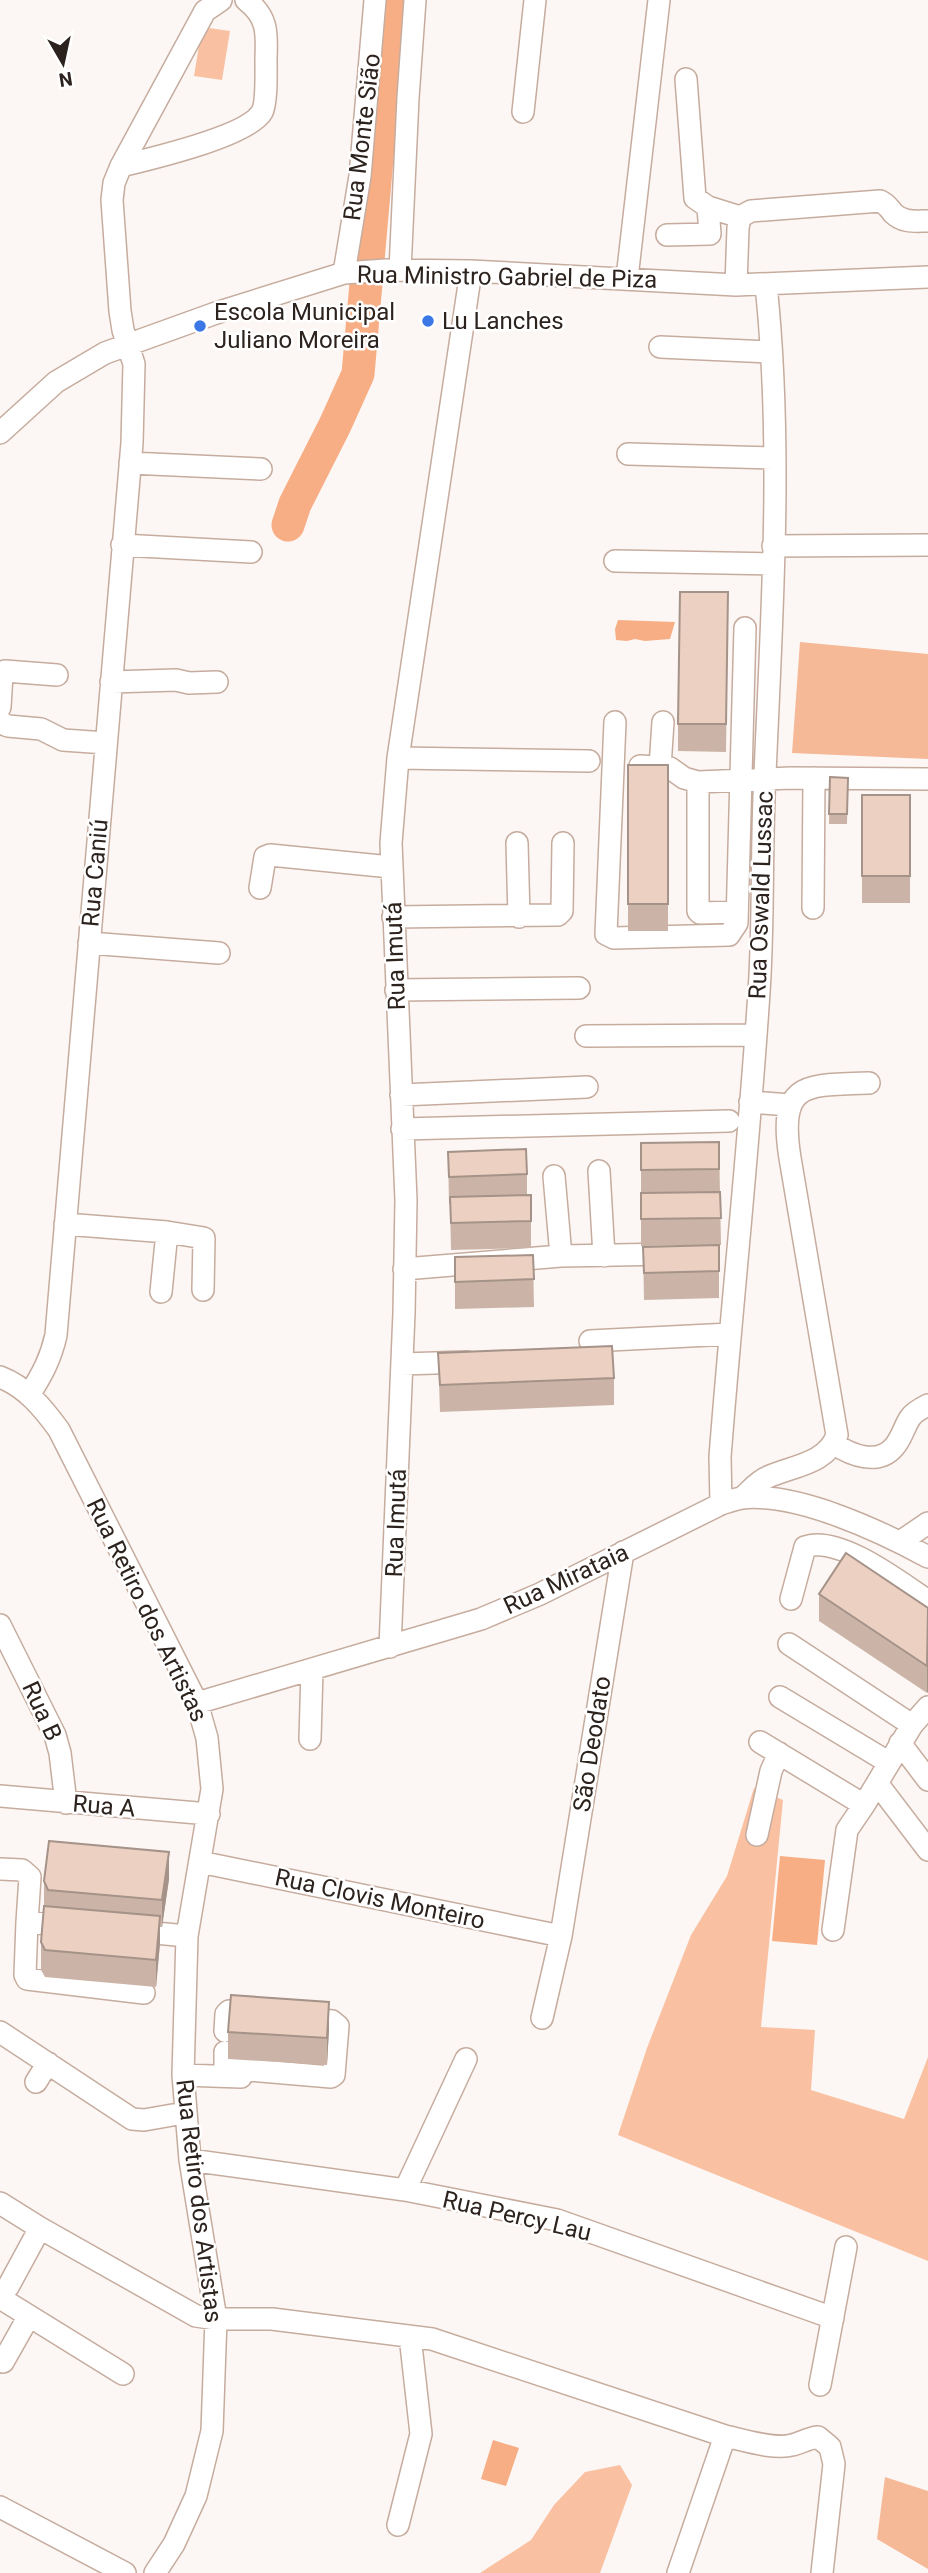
<svg xmlns="http://www.w3.org/2000/svg" width="928" height="2573" viewBox="0 0 928 2573" font-family="Roboto,sans-serif">
<rect width="100%" height="100%" fill="#fcf7f4"/>
<path fill="#f9c1a2" d="M202,27L230,31L222,80L194,76Z
M754,1788L783,1800L761,2027L815,2030L811,2090L904,2119L928,2057V2261L618,2135L647,2048L691,1935L727,1876Z
M620,2465L632,2485L600,2573H480L531,2540L554,2505L585,2472Z"/>
<path fill="#f5b998" d="M800,642L928,654V759L792,753Z
M885,2477L928,2491V2569L877,2539Z"/>
<path fill="#f8ae84" d="M618,620L675,622L670,639L645,641L635,639L627,641L616,640L615,629Z
M780,1856L825,1860L817,1945L772,1941Z
M493,2440L519,2448L506,2486L481,2479Z"/>
<g fill="none" stroke-linecap="round" stroke-linejoin="round">
<path stroke="#f8ae84" stroke-width="33" d="M288,525L295,504L335,425L358,374L391,0"/>
<defs>
<path id="minor" d="M686,79L695,198L708,207L740,217
M523,112L535,0
M121,166C150,159 248,136 262,112C267,103 266,71 266,58C267,33 268,17 246,0
M667,235L710,234L708,207
M400,270L408,98L415,0
M344,273L360,176L375,0
M627,278L659,0
M736,285L738,228L740,217L751,211L880,201C887,204 888,207 893,213C903,223 915,221 928,221
M660,347L771,352
M0,433L56,382L105,353L216,313L344,273L386,270L471,271L736,285L928,277
M628,454L774,458
M130,463L261,469
M122,545L251,552
M773,546L928,545
M615,561L772,564
M111,682L176,680L189,683L217,682
M0,707L2,674L5,671L57,675
M0,720L1,723L8,726L41,729L63,740L106,743
M615,722L606,934L614,938L729,935L737,923L745,628
M398,758L589,761
M640,766L670,768L684,778L698,782L791,778L928,779
M660,767L663,722
M698,782V911L700,913L737,912
M517,843L519,917
M260,888L265,857L270,855L391,867
M813,908L814,778
M393,917L558,915L562,911L563,843
M89,943L219,953
M396,990L579,988
M586,1036L756,1035
M401,1095L587,1087
M750,1102L790,1105
M402,1129L729,1121
M599,1171L604,1256
M554,1176L561,1256
M65,1224L167,1232L204,1238L203,1290
M404,1269L561,1256L671,1254
M161,1292L167,1232
M590,1341L730,1334
M402,1364L467,1362
M0,1377C26,1387 43,1408 59,1430L197,1703L207,1738L212,1789L187,1936L183,2075L190,2160L216,2319L212,2431L196,2496L174,2544L155,2573
M29,1395C42,1375 51,1358 56,1335L132,443L134,364L123,330L120,311L112,200L114,183L121,166L205,11L221,0
M834,1444C851,1455 878,1466 894,1447C902,1438 904,1427 910,1418C914,1412 922,1408 928,1405
M742,1498C750,1491 758,1481 768,1477C792,1466 827,1464 837,1435L790,1158C778,1082 804,1085 869,1083
M721,1504L720,1457C732,1302 749,1147 759,992C764,920 761,847 765,774C772,612 783,446 766,285
M900,1542L928,1523
M791,1599L805,1547C838,1534 901,1583 928,1601
M0,1625L55,1735L60,1753L66,1803
M789,1644L912,1725
M390,1647L404,1313L406,1200L391,843L398,758L471,271
M780,1697L888,1762
M197,1703L481,1619L540,1594L721,1504C727,1502 735,1499 742,1498C797,1492 880,1531 928,1557
M310,1739L312,1670
M760,1742L864,1805
M900,1743L928,1780
M877,1783L928,1850
M0,1796L209,1814
M757,1835L771,1771L779,1753
M200,1862L561,1936
M0,1869L22,1870L30,1877L27,1922
M70,1926L27,1922L25,1975L27,1979L144,1993
M833,1930L847,1830L864,1805L912,1725L928,1707
M134,1931L187,1936
M542,2018L561,1936L623,1552
M225,2031L226,2014L229,2011L257,2014
M0,2032L132,2119L144,2120L184,2113
M225,2052V2065L227,2068L331,2077L334,2075L338,2026L332,2021L303,2018
M183,2075L241,2077
M36,2082L48,2063
M190,2160L405,2190L557,2220L833,2318
M405,2190L466,2059
M0,2203L40,2228L196,2316L216,2319H272L432,2339L725,2436C743,2440 775,2450 792,2445C801,2443 808,2438 818,2437L830,2447L834,2464L822,2573
M8,2287L40,2228
M0,2298L123,2374
M3,2362L29,2316
M820,2385L846,2247
M0,2507L125,2573
M398,2525L421,2434L410,2336
M678,2573L725,2436"/>
</defs>
<use href="#minor" stroke="#c6ac9e" stroke-width="24"/>
<use href="#minor" stroke="#fff" stroke-width="21"/>
</g>
<path fill="#cbb4a7" d="M728,619L726,752L678,751V724Z
M628,765H668V931H628Z
M830,777L848,778L847,824H829Z
M862,795H910V903H862Z
M719,1142L721,1245L641,1246V1143Z
M448,1152L527,1174V1195H531V1248L451,1250L450,1204H449Z
M719,1245V1298L644,1300L643,1247Z
M533,1255L534,1307L455,1309V1257Z
M438,1353L614,1378V1405L440,1412Z
M819,1594L928,1608L927,1693L819,1621Z
M169,1879L162,1927H160V1943L156,1987L45,1977L41,1970V1942L44,1906V1881Z
M329,2029L327,2065L228,2059V2032Z"/>
<path fill="#a59288" d="M928,1665V1692L927,1693V1666Z
M169,1852V1879L162,1927V1900Z
M160,1916V1943L156,1987V1960Z
M329,2002V2029L327,2065V2038Z"/>
<path fill="#ecd1c2" stroke="#a59288" stroke-width="2" d="M680,592H728L726,724H678Z
M628,765H668V904H628Z
M830,777L848,778L847,814H829Z
M862,795H910V876H862Z
M719,1142V1169L641,1170V1143Z
M526,1149L527,1174L449,1177L448,1152Z
M720,1192L721,1218L641,1219V1193Z
M531,1195V1221L451,1223L450,1197Z
M719,1245V1271L644,1273L643,1247Z
M533,1255L534,1279L455,1282V1257Z
M612,1346L614,1378L440,1385L438,1353Z
M846,1553L928,1608L927,1666L819,1594Z
M49,1841L169,1852L162,1900L48,1890L44,1881Z
M44,1906L160,1916L156,1960L45,1950L41,1942Z
M231,1995L329,2002L327,2038L228,2032Z"/>
<g fill="#3c77e6" stroke="#fff" stroke-width="2.5">
<circle cx="428" cy="321" r="7"/>
<circle cx="200" cy="326" r="7"/>
</g>
<g text-anchor="middle" dominant-baseline="central" stroke-width="5" stroke-linejoin="round" paint-order="stroke">
<g font-size="24" fill="#2d231e" stroke="#fff">
<text transform="translate(362 137) rotate(-83)">Rua Monte Sião</text>
<text transform="translate(507 277) rotate(1)">Rua Ministro Gabriel de Piza</text>
<text transform="translate(95 873) rotate(-85)">Rua Caniú</text>
<text transform="translate(761 895) rotate(-88)">Rua Oswald Lussac</text>
<text transform="translate(395 956) rotate(-92)">Rua Imutá</text>
<text transform="translate(396 1523) rotate(-88)">Rua Imutá</text>
<text transform="translate(566 1579) rotate(-25)">Rua Mirataia</text>
<text transform="translate(147 1610) rotate(64)">Rua Retiro dos Artistas</text>
<text transform="translate(42 1711) rotate(65)">Rua B</text>
<text transform="translate(592 1744) rotate(-81)">São Deodato</text>
<text transform="translate(104 1806) rotate(5)">Rua A</text>
<text transform="translate(380 1899) rotate(12)">Rua Clovis Monteiro</text>
<text transform="translate(199 2201) rotate(83)">Rua Retiro dos Artistas</text>
<text transform="translate(517 2216) rotate(13)">Rua Percy Lau</text>
</g>
<g font-size="24" fill="#2d231e" stroke="#fff" text-anchor="start">
<text x="214" y="312">Escola Municipal<tspan x="214" dy="28">Juliano Moreira</tspan></text>
<text x="442" y="321">Lu Lanches</text>
</g>
</g>
<g transform="translate(63 63) rotate(171)" stroke="#ffffff" stroke-width="5" paint-order="stroke">
<path d="M0-5L12 26L0 18L-12 26Z" fill="#2d231e"/>
<text y="-10" font-size="19" font-weight="bold" text-anchor="middle" fill="#2d231e">N</text>
</g>
</svg>
